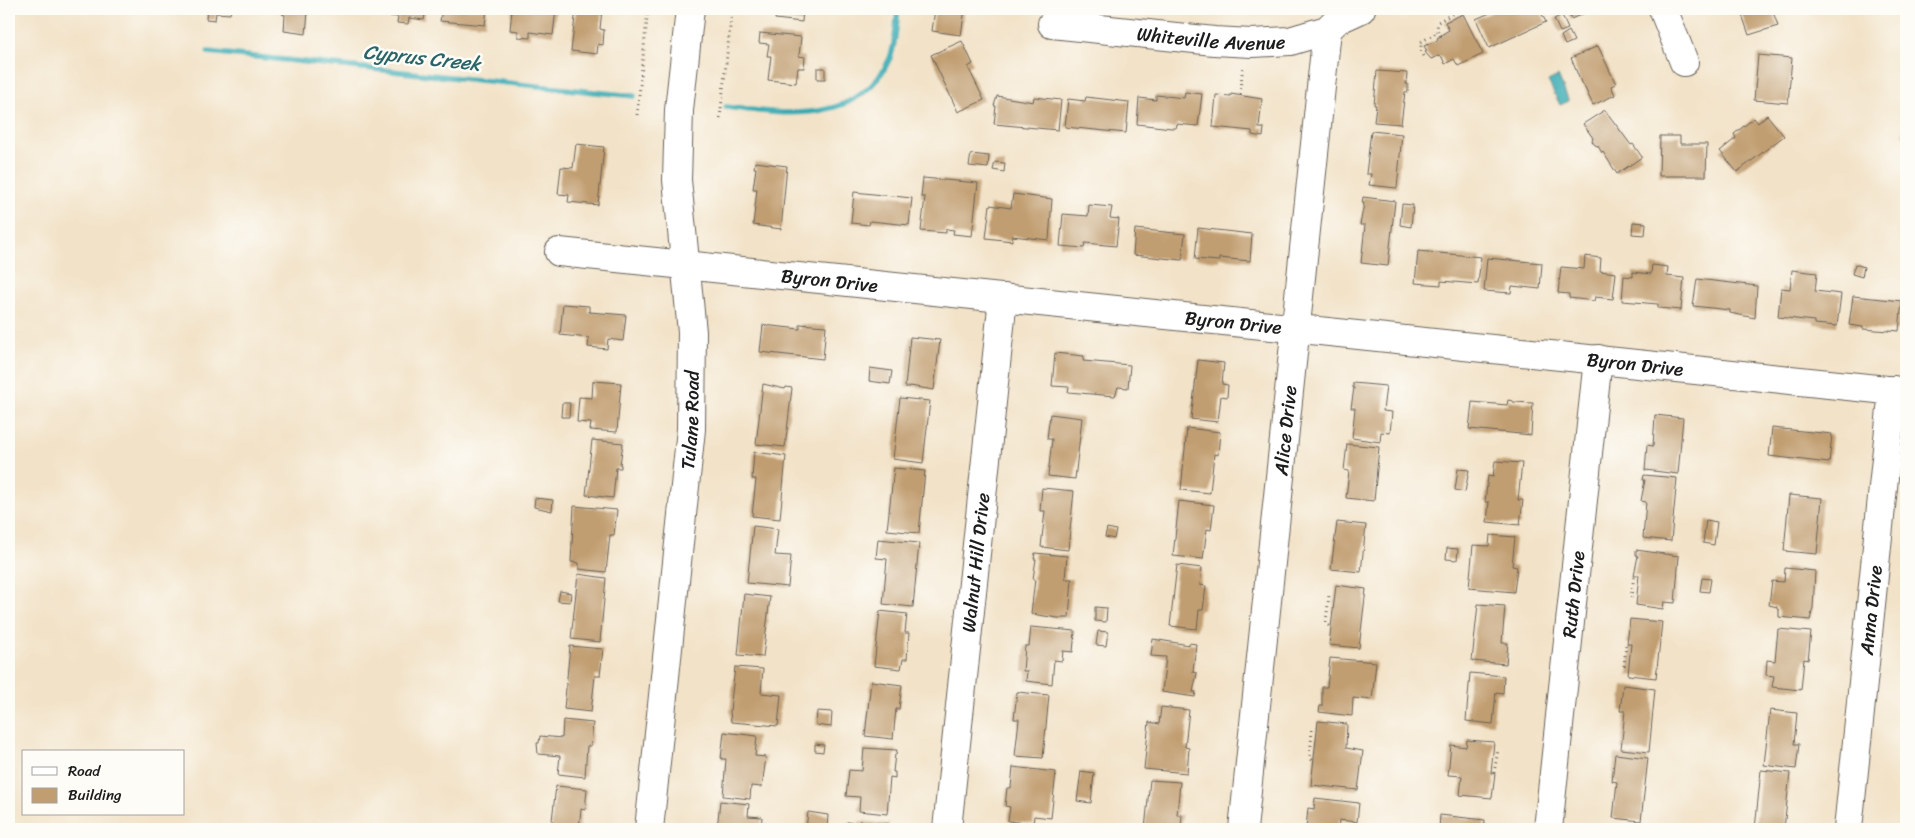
<svg xmlns="http://www.w3.org/2000/svg" width="1915" height="838" viewBox="0 0 1915 838" font-family="Sriracha,sans-serif">
<rect width="100%" height="100%" fill="#fdfcf7"/>
<filter id="ink" filterUnits="userSpaceOnUse"><feTurbulence type="fractalNoise" baseFrequency=".02" numOctaves="2"/><feDisplacementMap in="SourceGraphic" scale="10" xChannelSelector="R" yChannelSelector="G"/><feConvolveMatrix kernelMatrix="1 2 1 2 8 2 1 2 1" color-interpolation-filters="sRGB"/></filter>
<filter id="wash" filterUnits="userSpaceOnUse"><feTurbulence type="fractalNoise" baseFrequency=".0096" numOctaves="4" result="noise"/><feDisplacementMap in="SourceGraphic" scale="20" xChannelSelector="R" yChannelSelector="G"/><feGaussianBlur stdDeviation="1.12" result="paint"/><feColorMatrix in="noise" values="0 0 0 0 0 0 0 0 0 0 0 0 0 0 0 0 0 1.4 0 .05"/><feComposite in="paint" operator="in"/></filter>
<g filter="url(#wash)">
<rect width="100%" height="100%" fill="#f2e2c7"/>
<path fill="#39abb4" stroke="#2a6468" d="M1558,76L1569,101L1560,105L1548,81Z"/>
<g fill="none" stroke-linecap="round" stroke-linejoin="round">
<path stroke="#39abb4" stroke-width="5.5" d="M208,52L634,96
M726,107C786,115 860,125 890,58C896,43 896,25 898,9"/>
</g>
<g id="blocks">
<path fill="#c19e71" d="M207,9H231L230,14L216,13L215,20L206,19Z
M277,9L308,11L306,34L284,31L285,15L282,14L283,11Z
M339,9H365V13Z
M379,9H426L424,20L409,18L408,24L397,23L398,17L379,15Z
M442,9H487L485,25L440,21Z
M512,9H556L553,35L530,32V38L518,37V31L510,30Z
M576,9H602L600,29L604,30L603,45L598,44L597,54L571,51Z
M777,9H803L802,22L775,19Z
M935,9H965L961,35L932,31Z
M1499,9H1539L1546,22L1489,48L1476,19Z
M1566,9H1594L1571,19Z
M1740,9H1772L1778,26L1749,35Z
M1463,14L1483,54L1458,66L1454,59L1445,64L1442,57L1438,56L1431,59L1425,52L1427,51L1424,46L1438,40L1437,38L1442,36L1441,35L1449,30L1445,22Z
M1562,15L1568,29L1560,32L1554,19Z
M1569,31L1574,41L1565,45L1561,36Z
M760,33L801,37L799,56L805,57L804,68H798L796,83L768,80L771,56H767L769,44L759,43Z
M962,41L973,64L968,67L984,100L958,112L931,55Z
M1598,46L1616,84L1611,86L1615,95L1593,105L1583,84L1582,85L1571,58Z
M1758,55L1792,58L1788,103L1754,100Z
M817,68H825V79H817Z
M1377,71L1407,73L1406,84H1408V92H1405L1401,124L1374,122L1376,105H1374Z
M1185,92L1202,94L1198,126L1177,124L1176,128H1171L1137,124L1139,98L1156,100V95L1184,98Z
M1231,94L1262,99L1259,128H1264L1263,137L1252,135V131L1213,127L1216,95L1231,96Z
M997,96L1033,102L1034,97L1061,100L1058,130L994,124L996,106H994Z
M1086,97L1129,102L1126,133L1065,127L1068,99L1085,101Z
M1605,110L1631,145L1633,144L1642,157L1617,174L1603,152L1602,153L1598,146L1595,145L1592,141L1593,138L1583,124Z
M1905,112H1906V136L1902,135Z
M1767,115L1784,136L1737,172L1720,151L1736,138L1734,134L1754,118L1758,123Z
M1371,131L1402,134L1397,188L1369,185L1371,174H1366Z
M1660,136H1680V144H1707L1706,176H1659Z
M576,144L604,147L598,205L568,202L569,195L558,194L561,167L573,168Z
M971,154L989,156L988,168L969,166Z
M755,162L787,166L781,229L753,225L757,189H753L756,168H754Z
M995,162L1005,163L1004,172L993,170Z
M923,178L978,183L972,236L953,234L954,230L946,229V233L921,231L925,197H921Z
M854,192L912,198L909,225L870,221L869,225L851,223Z
M1013,194L1052,199L1049,240L1012,236V241L986,238L990,205L1011,208Z
M1363,197L1395,201L1388,266L1361,263L1365,225H1360L1364,203H1362Z
M1402,204L1413,205L1411,227L1400,225Z
M1089,205L1112,207L1110,218L1119,219L1116,246L1085,243L1084,248L1060,246L1063,214L1088,216Z
M1633,222L1646,223L1645,235L1632,234Z
M1198,228L1252,234L1250,261L1219,258V261L1195,259Z
M1135,229L1185,234L1182,260L1133,255Z
M1418,251L1481,257L1478,284L1441,281V285L1415,283Z
M1585,256L1601,258L1600,271L1616,273L1613,299L1595,297L1594,301L1569,298V294L1558,293L1561,267L1584,269Z
M1487,258L1542,263L1540,289L1512,286L1511,293L1484,291Z
M1855,264L1864,267L1862,277L1852,274Z
M1652,265L1668,267L1667,276L1684,278L1681,310L1658,308V304L1622,301L1624,276L1633,277V272L1651,274Z
M1792,270L1817,273L1815,291L1841,294L1837,326L1814,324V321L1778,317L1781,288L1790,289Z
M1697,279L1757,286L1755,318L1730,313V310L1693,306Z
M1853,296L1902,301L1899,331L1889,330V331L1863,329V327L1849,325Z
M563,304L589,306V312L626,315L623,341L608,339L607,349L588,347L589,338L560,335Z
M800,324L826,326L823,359L760,352L763,325L800,329Z
M910,337L940,340L934,390L910,386V387H905Z
M1055,353L1084,356L1083,361L1130,365L1128,388L1118,387L1115,396L1068,392L1069,387L1052,386Z
M1198,360L1224,363L1222,384L1228,385L1227,397L1221,396L1218,422L1191,419Z
M870,368L892,371L890,384L869,381Z
M593,381L621,383L617,432L590,430L591,423L577,422L579,397L592,398Z
M1353,383L1386,386L1383,411L1392,412L1390,433L1381,432L1380,442L1352,438L1355,408H1351L1354,388H1353Z
M763,384L785,389L786,387L792,388L785,447L756,444Z
M900,398L930,401L923,463L893,459Z
M1508,400L1513,401V402L1533,403L1531,435L1469,429L1472,402L1507,405Z
M562,403H570L569,417H561Z
M1050,414L1082,418L1075,479L1048,476L1052,439H1047Z
M1655,415L1683,418L1678,474L1645,470L1647,445L1653,446Z
M1187,428L1220,432L1218,455L1214,454L1210,493L1181,490Z
M1772,428L1832,434L1829,463L1769,456Z
M592,440L623,443L620,465H621V468H616L613,498L586,495Z
M1347,444L1379,447L1374,501L1346,498L1349,471L1344,470Z
M754,452L786,456L780,519L752,516L756,479H752Z
M1495,461L1522,463L1518,500H1523L1520,525L1487,522L1489,502H1485L1488,476L1493,477Z
M894,468L925,471L919,533L887,530Z
M1458,469L1469,470L1465,492L1455,490Z
M1644,475L1677,478L1671,541L1643,538L1646,502L1641,501L1645,480H1643Z
M1042,488L1074,491L1068,550L1041,547L1045,511H1040Z
M1789,495L1822,498L1817,554L1784,551Z
M535,498L553,500L552,511L534,507Z
M1179,501L1214,505L1211,530L1207,529L1203,559L1173,556Z
M574,506L617,510L614,535H610L606,572L579,569V563L571,562Z
M1706,520L1717,522L1714,545L1703,543Z
M1337,522L1366,525L1361,572L1331,569Z
M753,526L778,529L775,555L791,556L788,587L747,583Z
M1107,528L1116,530L1114,539L1105,537Z
M1490,535L1515,537L1512,566L1517,567L1514,592L1469,588L1473,545L1489,546Z
M878,539L919,543L913,607L883,604L887,559L876,558Z
M1447,548L1458,549L1457,560L1446,559Z
M1636,550L1679,556L1675,603L1664,602L1663,609L1636,605L1639,575H1634L1638,556L1636,555Z
M1035,553L1067,556L1065,579H1072L1069,618H1058L1031,614L1035,579H1033L1036,559H1034Z
M1177,565L1202,568L1200,585L1206,586L1203,610H1199L1197,629L1170,626Z
M1785,568L1815,571L1813,608L1810,620L1779,617V610L1777,609V607L1769,605L1772,581L1784,582Z
M578,574L606,578L600,642L571,639Z
M1702,578L1711,579L1709,592L1700,591Z
M1336,585L1366,589L1359,648L1329,645Z
M560,591L571,593L570,602L558,601Z
M744,594L770,597L763,657L738,655Z
M1478,604L1505,606L1502,643H1508L1506,664L1472,661Z
M1095,607L1107,608L1106,622L1095,621Z
M880,611L907,614L905,633H909L907,659H903L901,669L874,666Z
M1630,619L1662,622L1656,678L1628,675L1631,644H1627Z
M1031,627L1075,631L1073,652L1063,651L1062,661L1054,660L1052,684L1026,681L1027,671H1023L1025,646H1029Z
M1778,629L1811,632L1808,660L1804,659L1801,690L1772,687L1774,676L1766,675L1767,660L1775,661Z
M1098,631L1108,632L1106,646L1096,645Z
M1153,639L1189,645V643L1196,644L1193,672L1197,673L1193,692H1196L1195,697L1162,692L1166,657L1151,656Z
M570,646L603,649L600,676H595L591,712L564,709Z
M1330,658L1376,662L1372,700L1353,698L1352,716L1319,712L1320,706H1322V687H1327Z
M735,667L763,669L761,693L781,695L778,726L731,722L730,711Z
M1470,673L1504,676L1503,693L1496,692L1493,724L1466,721Z
M871,681L902,685L899,709H896L893,739L865,736Z
M1623,685L1655,689L1649,752L1621,749L1625,711H1620Z
M1017,692L1049,695L1043,758L1015,756L1019,719H1014Z
M1161,707L1189,710L1185,747L1189,748L1187,773L1144,769L1149,722L1159,724Z
M1770,710L1797,713L1794,744H1799L1796,769L1764,765Z
M817,711L832,712L831,727L816,725Z
M563,720L593,723L591,746H587L585,777L558,774L560,756L538,754L537,743H539L540,736L562,738Z
M1318,721L1347,724L1346,748L1363,751L1358,790L1311,785Z
M724,732L757,736L755,756L766,757L762,787L751,786L750,799L723,796L726,759H721Z
M1467,740L1494,742L1491,773L1495,774L1492,798L1460,795L1462,776L1448,775L1451,745L1466,747Z
M815,744L824,745L823,752L815,751Z
M864,748L897,750L896,754H895L893,772H895V778L890,777L887,814L859,811L860,797L846,796L849,770L862,771Z
M1615,754L1648,758L1641,821L1613,818L1617,782L1612,781Z
M1013,767L1056,772L1051,818L1034,816L1033,824L1008,821L1010,807L1005,806L1007,788H1011Z
M1761,770L1790,773L1784,829H1755Z
M1081,771L1094,773L1091,803L1077,801Z
M1150,780L1180,782L1177,815H1182L1181,829H1145Z
M556,786L587,789L585,810L581,809L579,829H551Z
M1315,798L1359,803L1357,822L1339,820L1338,829H1306L1308,808L1314,809Z
M720,801L749,804L748,816L762,817L761,829H717Z
M808,812L828,815L827,829H806Z
M1440,815L1485,820L1484,829H1439Z
M859,821L889,824L888,829H847V822L859,824Z"/>
</g>
</g>
<g filter="url(#ink)">
<use href="#blocks" fill-opacity="0" stroke="#676158" stroke-width="1"/>
<g fill="none" stroke-linecap="round" stroke-linejoin="round">
<defs>
<g id="minor">
<path d="M1663,9L1684,62"/>
<path id="s1" d="M1052,24L1214,41L1252,43L1290,41L1327,30L1337,20L1361,9"/>
<path id="s2" d="M559,252L1906,392"/>
<path id="s3" d="M649,829L691,429L692,332L677,180L679,110L690,9"/>
<path id="s4" d="M947,829L1003,298"/>
<path id="s5" d="M1243,829L1327,30"/>
<path id="s6" d="M1548,829L1598,359"/>
<path id="s7" d="M1848,829L1893,390"/>
</g>
</defs>
<use href="#minor" stroke="#676158" stroke-width="30"/>
<path stroke="#676158" stroke-width="3" stroke-dasharray="1 4" stroke-linecap="butt" d="M1440,36L1437,29L1438,22L1452,14
M1424,56L1421,50V42L1438,32
M1240,94L1243,65
M637,115L648,9
M720,118L732,9
M1631,598L1634,576
M1329,626L1326,622L1329,595
M1624,666L1626,645
M1312,730L1310,758L1313,761
M1494,773L1498,750
M894,829V827"/>
<use href="#minor" stroke="#fff" stroke-width="28"/>
</g>
</g>
<g text-anchor="middle" dominant-baseline="central" stroke-width="5" stroke-linejoin="round" paint-order="stroke">
<g font-size="19" fill="#1c1c1c" stroke="#fdfcf7">
<text stroke="none"><textPath href="#s1" startOffset="160">Whiteville Avenue</textPath></text>
<text stroke="none"><textPath href="#s2" startOffset="272">Byron Drive</textPath></text>
<text stroke="none"><textPath href="#s2" startOffset="678">Byron Drive</textPath></text>
<text stroke="none"><textPath href="#s2" startOffset="1082">Byron Drive</textPath></text>
<text stroke="none"><textPath href="#s3" startOffset="411">Tulane Road</textPath></text>
<text stroke="none"><textPath href="#s5" startOffset="401">Alice Drive</textPath></text>
<text stroke="none"><textPath href="#s4" startOffset="268">Walnut Hill Drive</textPath></text>
<text stroke="none"><textPath href="#s6" startOffset="236">Ruth Drive</textPath></text>
<text stroke="none"><textPath href="#s7" startOffset="220">Anna Drive</textPath></text>
</g>
<g font-size="20" font-style="italic" fill="#2a6468" stroke="#fdfcf7">
<text transform="translate(422 58) rotate(6)">Cyprus Creek</text>
</g>
</g>
<rect width="1915" height="838" fill="none" stroke="#fdfcf7" stroke-width="30"/>
<rect x="22" y="750" width="162" height="65" fill="#fdfcf7" stroke="#a3a29f"/>
<rect x="32" y="767" width="25" height="8" fill="#ffffff" stroke="#a3a29f"/>
<text x="68" y="776" font-size="15" fill="#1c1c1c">Road</text>
<rect x="32" y="788" width="25" height="15" fill="#c19e71" stroke="#a3a29f"/>
<text x="68" y="800" font-size="15" fill="#1c1c1c">Building</text>
</svg>
